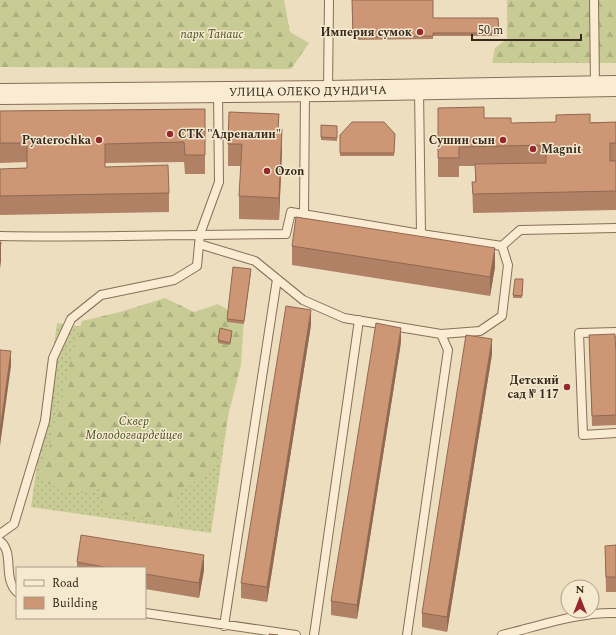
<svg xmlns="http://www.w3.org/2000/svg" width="616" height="635" viewBox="0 0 616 635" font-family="Spectral,serif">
<defs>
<pattern id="grass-dots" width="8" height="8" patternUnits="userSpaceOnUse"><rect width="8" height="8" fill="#c8cc94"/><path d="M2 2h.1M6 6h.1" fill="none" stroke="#acaf7f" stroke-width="1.8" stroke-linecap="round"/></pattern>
<pattern id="forest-firs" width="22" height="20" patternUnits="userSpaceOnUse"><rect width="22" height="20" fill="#c8cc94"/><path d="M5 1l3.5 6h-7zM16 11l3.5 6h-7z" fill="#acaf7f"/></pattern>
</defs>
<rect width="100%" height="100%" fill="#eedec0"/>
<path fill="url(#grass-dots)" d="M57,323L238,349L211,533L31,507Z"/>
<path fill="url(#forest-firs)" d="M0,0H284L290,32L309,43L291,69L0,67Z
M507,0H616V63H492L495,48L507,39Z
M165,298L194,312L218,304L244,320L241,365L215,467L173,498L182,525L104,511L99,489L74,494L44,482L39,466L49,448L74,348L82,321L120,312Z"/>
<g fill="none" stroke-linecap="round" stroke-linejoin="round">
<defs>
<path id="service" d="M594,0L595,86
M328,90L329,0
M419,90L421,234L502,246L520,230L616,228
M304,215L305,91
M0,236C95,238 191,234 286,234L291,212L421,234
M199,244L255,261L303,300L344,318L441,334L448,350L407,635
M616,332L579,333L583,435L616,433
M441,334L480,331L502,316L508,265L502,246
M0,534L14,524L45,421L53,358L71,319L101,295L174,280L197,266L200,234L219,182L218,92
M0,541C15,553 2,578 17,592
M145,613L296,635
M224,626L277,279
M314,635L359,320
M502,635C539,626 577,612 616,613"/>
<g id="tertiary">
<path id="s1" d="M0,94L328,91L616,86"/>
</g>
</defs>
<use href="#service" stroke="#876f58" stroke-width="10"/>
<use href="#tertiary" stroke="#876f58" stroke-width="22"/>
<use href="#service" stroke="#f9ecd3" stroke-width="8"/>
<use href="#tertiary" stroke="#f9ecd3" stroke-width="20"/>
</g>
<path fill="#b08165" d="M352,0L433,18H498L499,36H433V39L353,40Z
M205,109V174H185L184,162L105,163V167L169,193V212L0,215V169L27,168V162L0,163V111Z
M484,118L511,123L616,122V210L473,213L472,182H475V166H459V177H438V127Z
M321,125L337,126V141L321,140Z
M279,129L282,151L279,220L239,219V196L241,166H228V144Z
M395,134L394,156H340V135Z
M292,246L495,267L490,296L292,265Z
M251,272L244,324L227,322V319Z
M523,282L522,298H513V295Z
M311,325L267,602L241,598V583Z
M232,334L230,345L218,343V340Z
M589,335L616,353V425L592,426Z
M401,342L357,619L331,615V601Z
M492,354L447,632L422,627V613Z
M616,545V592H606L605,546Z
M77,562L204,570L199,598L145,589V568H77Z"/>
<path fill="#906952" d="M282,129V151L279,220V198Z
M1,242V261L0,269V250Z
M495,248V267L490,296V277Z
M311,310V325L267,602V587Z
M401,328V342L357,619V605Z
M492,339V354L447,632V617Z
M11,351V366L0,446V431Z
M204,555V570L199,598V583Z"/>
<path fill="#cd9675" stroke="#906952" d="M352,0H433V18H498L499,33H433V36L353,37Z
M484,107V118H511V123L556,122V115L590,114V123L616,122V143H610V161H616V191L473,194L472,182H476L475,164L546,163V145L459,147V158H438V108Z
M205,109V155H185L184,142L105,144V167L168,165L169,193L0,196V169L27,168V143H0V111Z
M229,112L279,114L278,129H282L279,198L239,196L242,144H228Z
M352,122H384L395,134L394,153H340V135Z
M321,125L337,126V138L321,137Z
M296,217L495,248L490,277L292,246Z
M0,242H1L0,250Z
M233,267L251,269L244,321L227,319Z
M515,279H523L522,296L513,295Z
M286,306L311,310L267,587L241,583Z
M376,323L401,328L357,605L331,601Z
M220,328L232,331L230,343L218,340Z
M615,334L616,353V415L592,416L589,335Z
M466,335L492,339L447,617L422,613Z
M0,350L11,351L0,431Z
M81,535L204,555L199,583L145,574V568H110L77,562Z
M616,545V577H606L605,546Z
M269,634L278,635H269Z"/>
<g fill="#96282d" stroke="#f5e9d0" stroke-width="1.5">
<circle cx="420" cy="32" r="4"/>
<circle cx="170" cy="134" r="4"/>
<circle cx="99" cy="140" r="4"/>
<circle cx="503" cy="140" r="4"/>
<circle cx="533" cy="149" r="4"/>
<circle cx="267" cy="171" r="4"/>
<circle cx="567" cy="387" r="4"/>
</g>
<g text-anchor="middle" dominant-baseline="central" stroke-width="3" stroke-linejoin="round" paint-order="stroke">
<g font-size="12" font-weight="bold" fill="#37281c" stroke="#f5e9d0" text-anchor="end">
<text x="412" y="32">Империя сумок</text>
<text x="178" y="134" text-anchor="start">СТК "Адреналин"</text>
<text x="91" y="140">Pyaterochka</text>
<text x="495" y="140">Сушин сын</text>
<text x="541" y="149" text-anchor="start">Magnit</text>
<text x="275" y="171" text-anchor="start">Ozon</text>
<text x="559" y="380">Детский<tspan x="559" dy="14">сад № 117</tspan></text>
</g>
<g font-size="12" font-style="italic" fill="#495323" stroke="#f5e9d0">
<text x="212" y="34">парк Танаис</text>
<text x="134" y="421">Сквер<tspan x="134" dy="14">Молодогвардейцев</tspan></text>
</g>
<g font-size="12" fill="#37281c" stroke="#f5e9d0">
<text stroke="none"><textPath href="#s1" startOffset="308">УЛИЦА ОЛЕКО ДУНДИЧА</textPath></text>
</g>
</g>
<rect x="16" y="567" width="130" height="52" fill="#f5e9d0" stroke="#a99c88"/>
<rect x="24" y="580" width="20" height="6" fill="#f9ecd3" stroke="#a99c88"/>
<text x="52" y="587" font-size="12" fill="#37281c">Road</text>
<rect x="24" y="597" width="20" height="12" fill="#cd9675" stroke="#a99c88"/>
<text x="52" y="607" font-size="12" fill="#37281c">Building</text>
<g transform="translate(580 599)"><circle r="19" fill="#f5e9d0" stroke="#a99c88"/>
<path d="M0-3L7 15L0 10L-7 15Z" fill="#96282d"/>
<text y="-6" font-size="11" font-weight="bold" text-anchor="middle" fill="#37281c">N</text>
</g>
<path d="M472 34v6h109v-6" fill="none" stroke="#37281c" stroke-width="2"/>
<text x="478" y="34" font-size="12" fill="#37281c" stroke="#f5e9d0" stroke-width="3" paint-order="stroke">50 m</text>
</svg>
